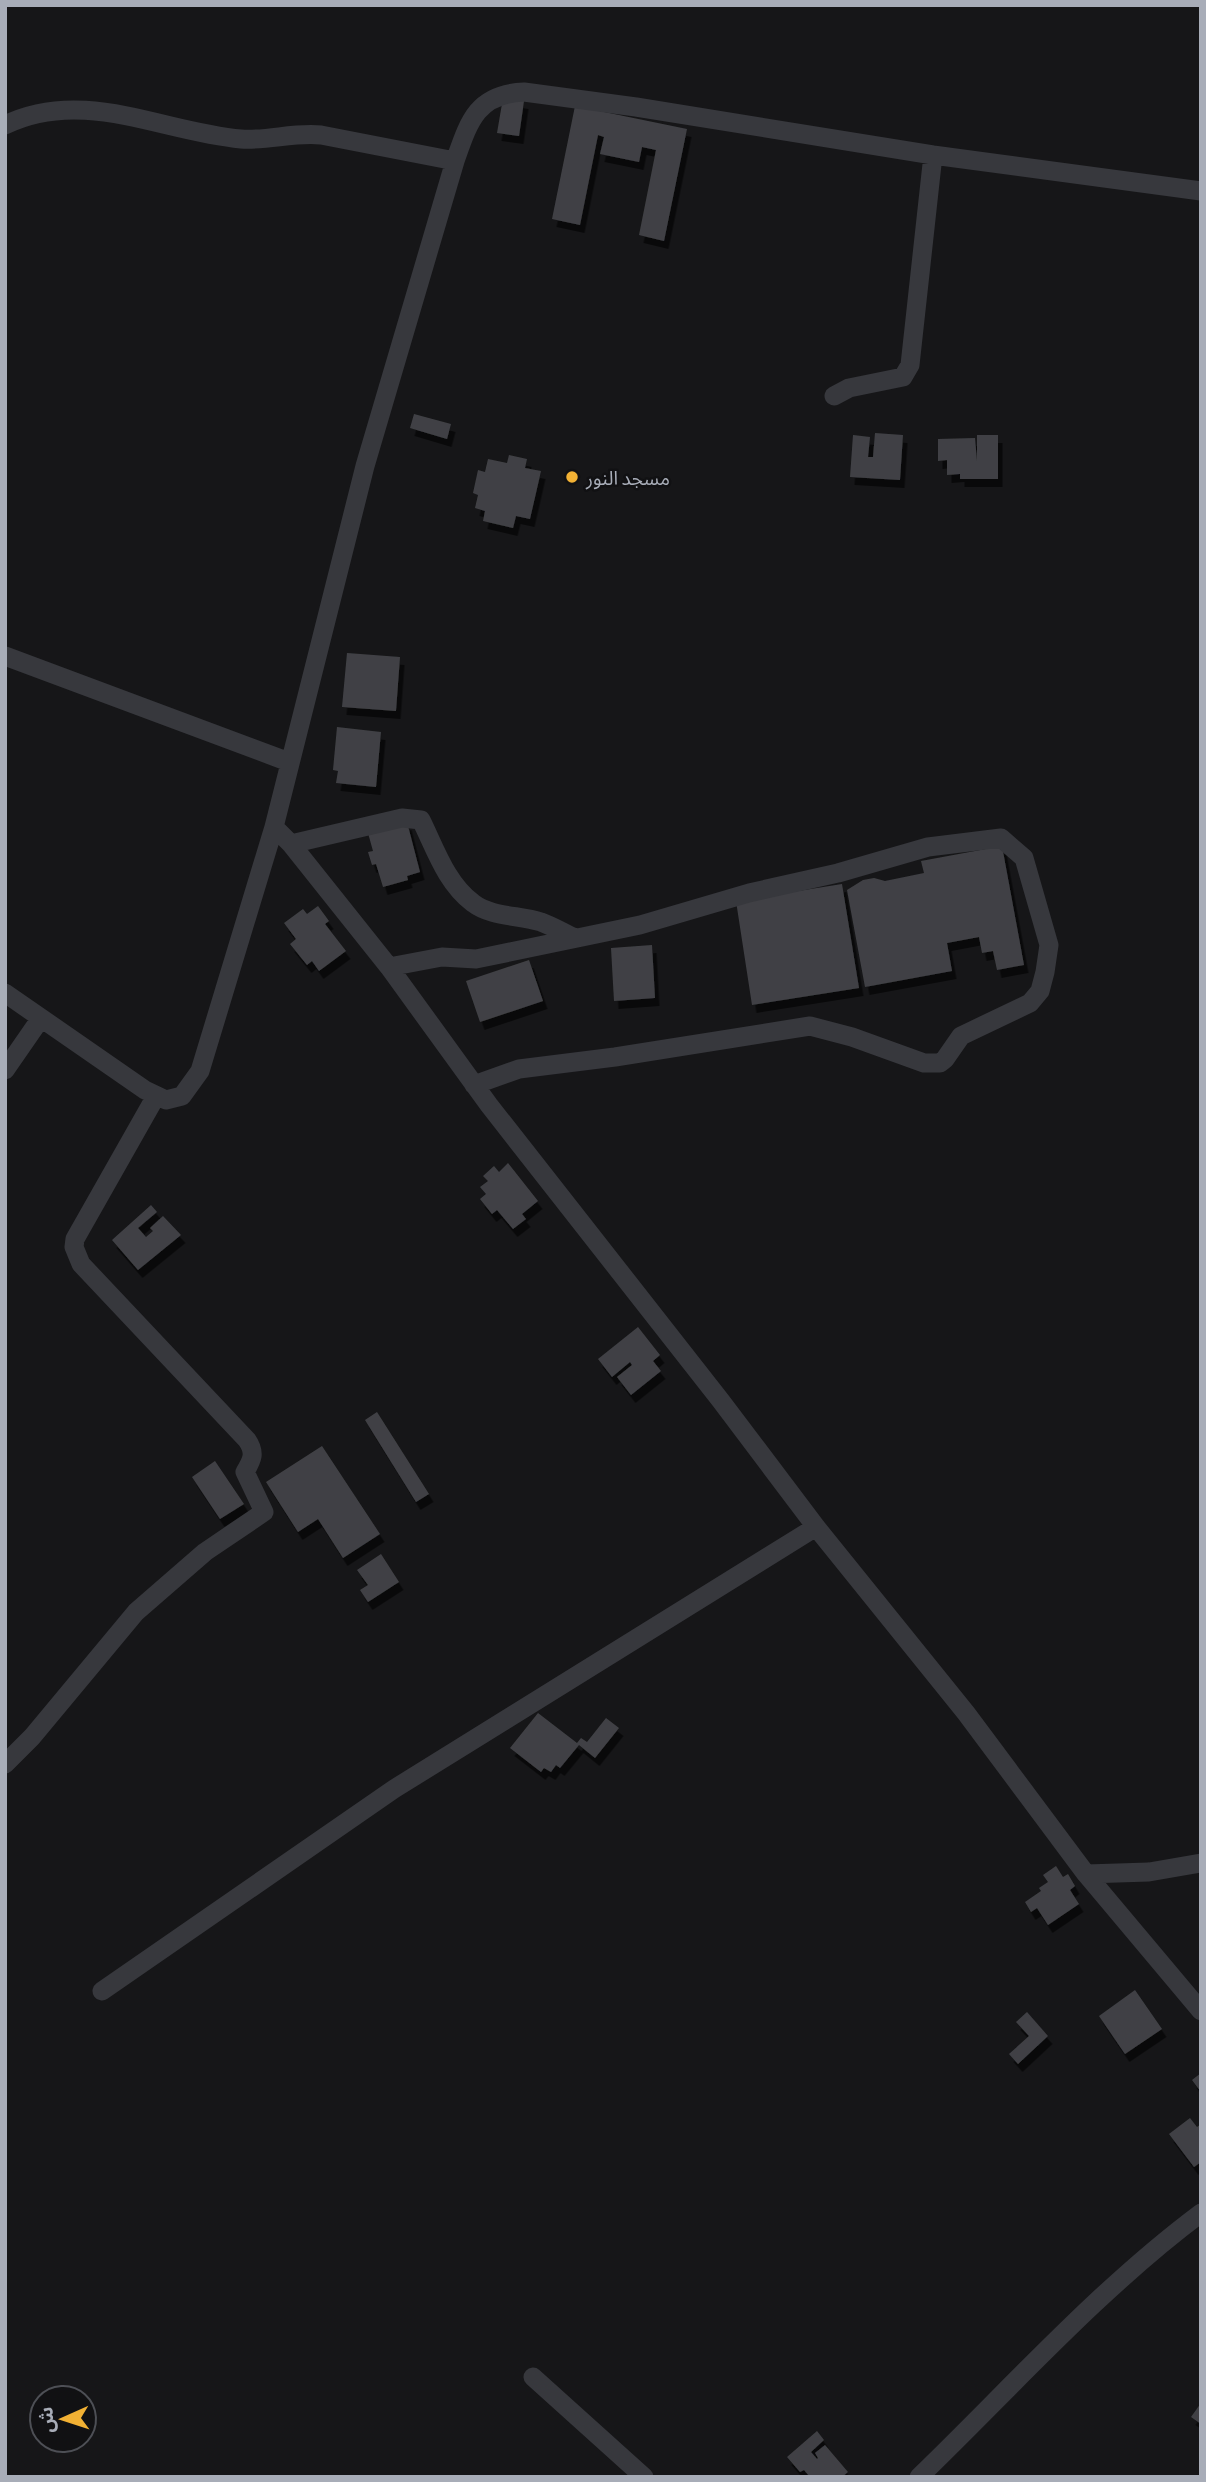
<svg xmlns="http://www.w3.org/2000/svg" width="1206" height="2482" viewBox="0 0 1206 2482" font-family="Commissioner,'Noto Sans Arabic',sans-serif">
<defs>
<filter id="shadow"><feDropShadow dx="4.5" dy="8" stdDeviation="0" flood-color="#0009"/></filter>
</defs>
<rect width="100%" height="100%" fill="#161618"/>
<path fill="#404145" filter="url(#shadow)" d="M503,98L524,101L519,136L497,133Z
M575,106L687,129L664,241L639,235L656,150L642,147L639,162L600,154L604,137L598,135L580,225L552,219Z
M414,414L451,424L447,439L410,428Z
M875,433L903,435L900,480L850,477L853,435L870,437L868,457H873Z
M977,435H998V479H960V474L947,475V460L938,461V439L975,438L977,461Z
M509,455L527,459L525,468L541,471L530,519L516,516L513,528L483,521L485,511L475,508L478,495L473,493L478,470L485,472L488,459L507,463Z
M347,653L400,657L396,711L342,707Z
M337,727L381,732L376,787L336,783L338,771L333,770Z
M407,822L420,872L407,876L408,880L383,887L376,864L372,865L368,852L373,851L368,833Z
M1002,846L1024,965L997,970L993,951L982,953L979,937L947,943L952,971L865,987L847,890L863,880L874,878L885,881L924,873L921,861Z
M842,884L859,988L752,1005L736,901Z
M318,906L329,921L325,924L346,951L319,971L312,961L307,965L290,944L296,939L284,923L303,909L307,914Z
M652,945L655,998L614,1001L611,948Z
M529,960L543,1001L480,1022L466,981Z
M508,1163L538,1201L522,1214L526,1219L513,1229L497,1210L492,1214L480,1199L486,1194L480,1187L488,1181L483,1176L494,1166L499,1172Z
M151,1205L157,1212L138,1228L146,1237L153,1231L150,1228L163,1216L181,1235L138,1270L112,1240Z
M638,1327L660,1355L653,1361L661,1371L631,1395L617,1377L632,1365L630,1362L612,1377L598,1359Z
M377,1412L429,1494L416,1502L365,1420Z
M322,1446L380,1534L343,1558L318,1519L298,1532L266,1482Z
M215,1461L244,1504L220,1519L192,1477Z
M381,1554L399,1582L368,1602L360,1590L368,1585L357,1570Z
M538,1713L577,1743L581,1738L587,1742L606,1718L619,1728L595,1758L579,1745L560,1768L556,1765L551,1772L544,1768L541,1772L510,1748Z
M1056,1866L1063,1877L1068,1874L1075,1886L1070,1890L1079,1904L1048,1925L1037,1908L1031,1912L1025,1902L1041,1891L1039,1888L1048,1882L1043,1875Z
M1135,1990L1162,2029L1125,2054L1099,2016Z
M1027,2012L1048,2036L1018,2064L1009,2054L1029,2036L1016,2022Z
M1201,2073V2092L1192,2080Z
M1190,2118L1197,2127L1201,2124V2162L1194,2167L1169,2134Z
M84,2397L92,2402L84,2415Z
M1201,2403V2424L1191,2417Z
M817,2431L824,2440L811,2452L817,2459L818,2458L815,2453L825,2445L848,2472L842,2477H810L804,2470L800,2472L787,2457Z"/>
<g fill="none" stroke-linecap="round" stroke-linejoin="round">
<path stroke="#37383d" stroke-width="19" d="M5,125C83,87 162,132 241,139C268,141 294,132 321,135L455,161
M834,396L849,388L903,377L910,365L933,155
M5,656L289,762
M274,827L291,844L389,967L489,1105L721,1401L816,1527L966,1713L1086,1874L1201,2011
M291,844L402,818L421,820C435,848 446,883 473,903C491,917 519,915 541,922C552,926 564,933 575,938
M389,967L442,957L476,959L640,925L749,893L838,873L928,847L1001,838L1024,858L1049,945L1045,972L1040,991L1030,1003L961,1036L945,1059L940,1063H924L852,1037L810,1026L615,1057L519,1069L474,1085
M5,993L145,1090L166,1100L182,1096L200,1071L274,827L365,466L455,161C469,121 477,94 524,92L636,107L933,155L1201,191
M5,1070L41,1018
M5,1764L32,1737L136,1612L205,1552L264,1512L245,1472C252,1460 256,1453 247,1440L81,1264L74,1247L75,1239L156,1096
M1086,1874L1149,1872L1201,1863
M102,1991L394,1789L816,1527
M533,2377L644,2477
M919,2477C1011,2388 1098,2290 1201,2213"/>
</g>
<circle fill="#f2b134" stroke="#111113" stroke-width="2.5" cx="572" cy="477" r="7"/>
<g text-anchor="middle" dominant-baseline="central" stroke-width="5" stroke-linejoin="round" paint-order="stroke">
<g font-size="19" fill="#a8adb8" stroke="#111113" text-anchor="start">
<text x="586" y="477">مسجد النور</text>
</g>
</g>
<rect width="1206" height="2482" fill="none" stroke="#a8adb8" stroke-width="14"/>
<g transform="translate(63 2419) rotate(267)"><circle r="33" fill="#111113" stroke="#4d4f55" stroke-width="2"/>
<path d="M0-5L12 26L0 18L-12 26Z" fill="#f2b134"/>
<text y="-10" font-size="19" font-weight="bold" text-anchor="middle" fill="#a8adb8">ش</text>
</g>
</svg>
